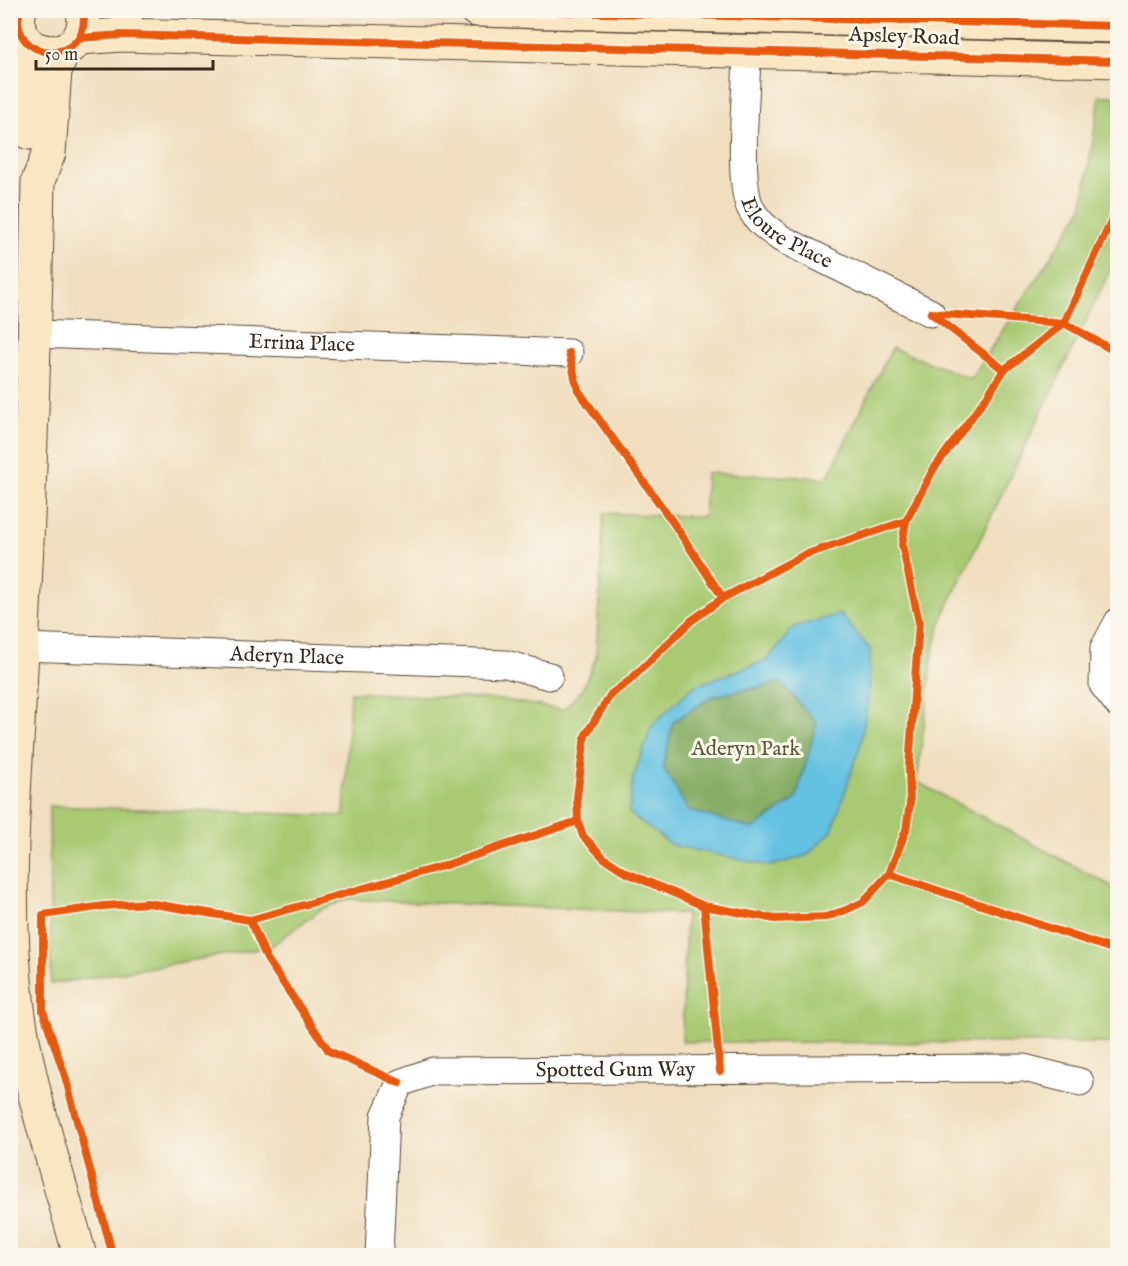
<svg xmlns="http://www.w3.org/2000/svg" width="1128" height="1266" viewBox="0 0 1128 1266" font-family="'IM FELL English',serif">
<rect width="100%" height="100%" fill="#fbf7ec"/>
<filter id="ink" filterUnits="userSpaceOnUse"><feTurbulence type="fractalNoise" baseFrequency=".0167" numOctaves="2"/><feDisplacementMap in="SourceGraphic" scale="12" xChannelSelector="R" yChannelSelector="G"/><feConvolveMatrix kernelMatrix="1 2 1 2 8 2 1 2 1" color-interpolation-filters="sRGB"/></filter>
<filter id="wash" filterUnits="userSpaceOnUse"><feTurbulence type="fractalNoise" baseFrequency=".008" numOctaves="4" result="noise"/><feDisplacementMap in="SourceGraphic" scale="24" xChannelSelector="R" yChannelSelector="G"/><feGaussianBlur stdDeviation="1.35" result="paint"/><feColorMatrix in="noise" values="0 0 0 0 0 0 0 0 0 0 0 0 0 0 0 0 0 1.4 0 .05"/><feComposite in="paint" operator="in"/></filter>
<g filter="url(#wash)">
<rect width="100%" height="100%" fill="#f0debe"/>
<path fill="#a9ca73" stroke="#727a48" stroke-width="1.5" d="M1100,96H1117V256L942,618L933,652L917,782L1117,889V1043L682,1042L686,914L347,899L322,909L270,947L51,984L49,806L344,816L350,692L505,700L563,710L582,690L596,657L604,513L704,517L706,473L827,478L892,348L971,379L1082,209Z"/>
<path fill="#86ae65" stroke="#606c42" stroke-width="1.5" d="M781,683L817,723L796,799L753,829L688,810L663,767L673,722L713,696Z"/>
<path fill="#64c1e2" stroke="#507680" stroke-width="1.5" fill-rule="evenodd" d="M840,614L870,649L869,692L861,743L832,831L806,856L771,866L671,845L629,813L633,778L652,725L694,686L767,660L794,627ZM781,683L817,723L796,799L753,829L688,810L663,767L673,722L713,696Z"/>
</g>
<g filter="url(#ink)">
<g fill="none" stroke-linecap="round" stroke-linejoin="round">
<defs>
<g id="minor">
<path id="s1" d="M747,51C747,89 737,176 750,207C757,222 769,230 782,239L931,313"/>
<path id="s2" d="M35,334L569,353"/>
<path d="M1118,622L1104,648L1103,685L1118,704"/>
<path id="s3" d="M23,647L506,664L549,676"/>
<path id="s4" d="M379,1256L385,1116L400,1083L433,1071L1024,1068L1080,1082"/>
</g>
<path id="secondary" d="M20,10C6,63 93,68 83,10
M125,10H128
M476,10L1118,26
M79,38L122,35L1118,61
M25,40L31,98L29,133
M64,50L55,71L49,153L38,181C35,337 30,493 22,649C17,768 3,889 18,1008C29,1092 58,1174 80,1256"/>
</defs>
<use href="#minor" stroke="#564536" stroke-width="29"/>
<use href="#secondary" stroke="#564536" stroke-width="35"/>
<use href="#minor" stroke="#fff" stroke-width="27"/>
<use href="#secondary" stroke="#f9e7c3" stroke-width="33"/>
<defs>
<path id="cycleway" d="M20,10C6,63 93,68 83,10
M476,10L1118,26
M79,38L122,35L1118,61
M931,313L1064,323L1118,353
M931,313L1004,370
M569,353L578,390L674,524L723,598
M906,521L804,555L723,598L691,621L629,681L611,694L585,736L577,797L578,821L583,836L604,858L627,873L704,906L775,919L826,917L846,910L863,902L889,874L906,830L910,803L909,768L919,622L902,545L906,521L933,470L988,395L1004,370L1064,323L1118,207
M889,874L1118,951
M704,906L720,1071
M250,920L267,959L329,1051L400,1083
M113,1256L65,1076L43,1011V915L104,906L148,903L250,920L443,866L578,821"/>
</defs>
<use href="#cycleway" stroke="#fbf7ec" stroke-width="11"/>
<use href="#cycleway" stroke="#e8590c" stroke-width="8"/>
</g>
</g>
<g text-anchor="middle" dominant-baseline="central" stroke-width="6" stroke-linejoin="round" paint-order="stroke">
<g font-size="21" fill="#3b2a1e" stroke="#fbf7ec">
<text transform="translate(904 37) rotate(2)">Apsley Road</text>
<text stroke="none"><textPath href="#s1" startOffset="202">Eloure Place</textPath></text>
<text stroke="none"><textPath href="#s2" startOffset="267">Errina Place</textPath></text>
<text stroke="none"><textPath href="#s3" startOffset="264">Aderyn Place</textPath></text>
<text stroke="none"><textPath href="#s4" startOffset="394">Spotted Gum Way</textPath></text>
</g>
<g font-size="21" fill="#5c5a38" stroke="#fbf7ec">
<text x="746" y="749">Aderyn Park</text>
</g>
</g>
<rect width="1128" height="1266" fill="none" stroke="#fbf7ec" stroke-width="36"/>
<path d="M36 60v9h177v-9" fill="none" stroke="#3b2a1e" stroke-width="3"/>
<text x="45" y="60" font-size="18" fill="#3b2a1e" stroke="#fbf7ec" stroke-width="4.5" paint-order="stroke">50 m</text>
</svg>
